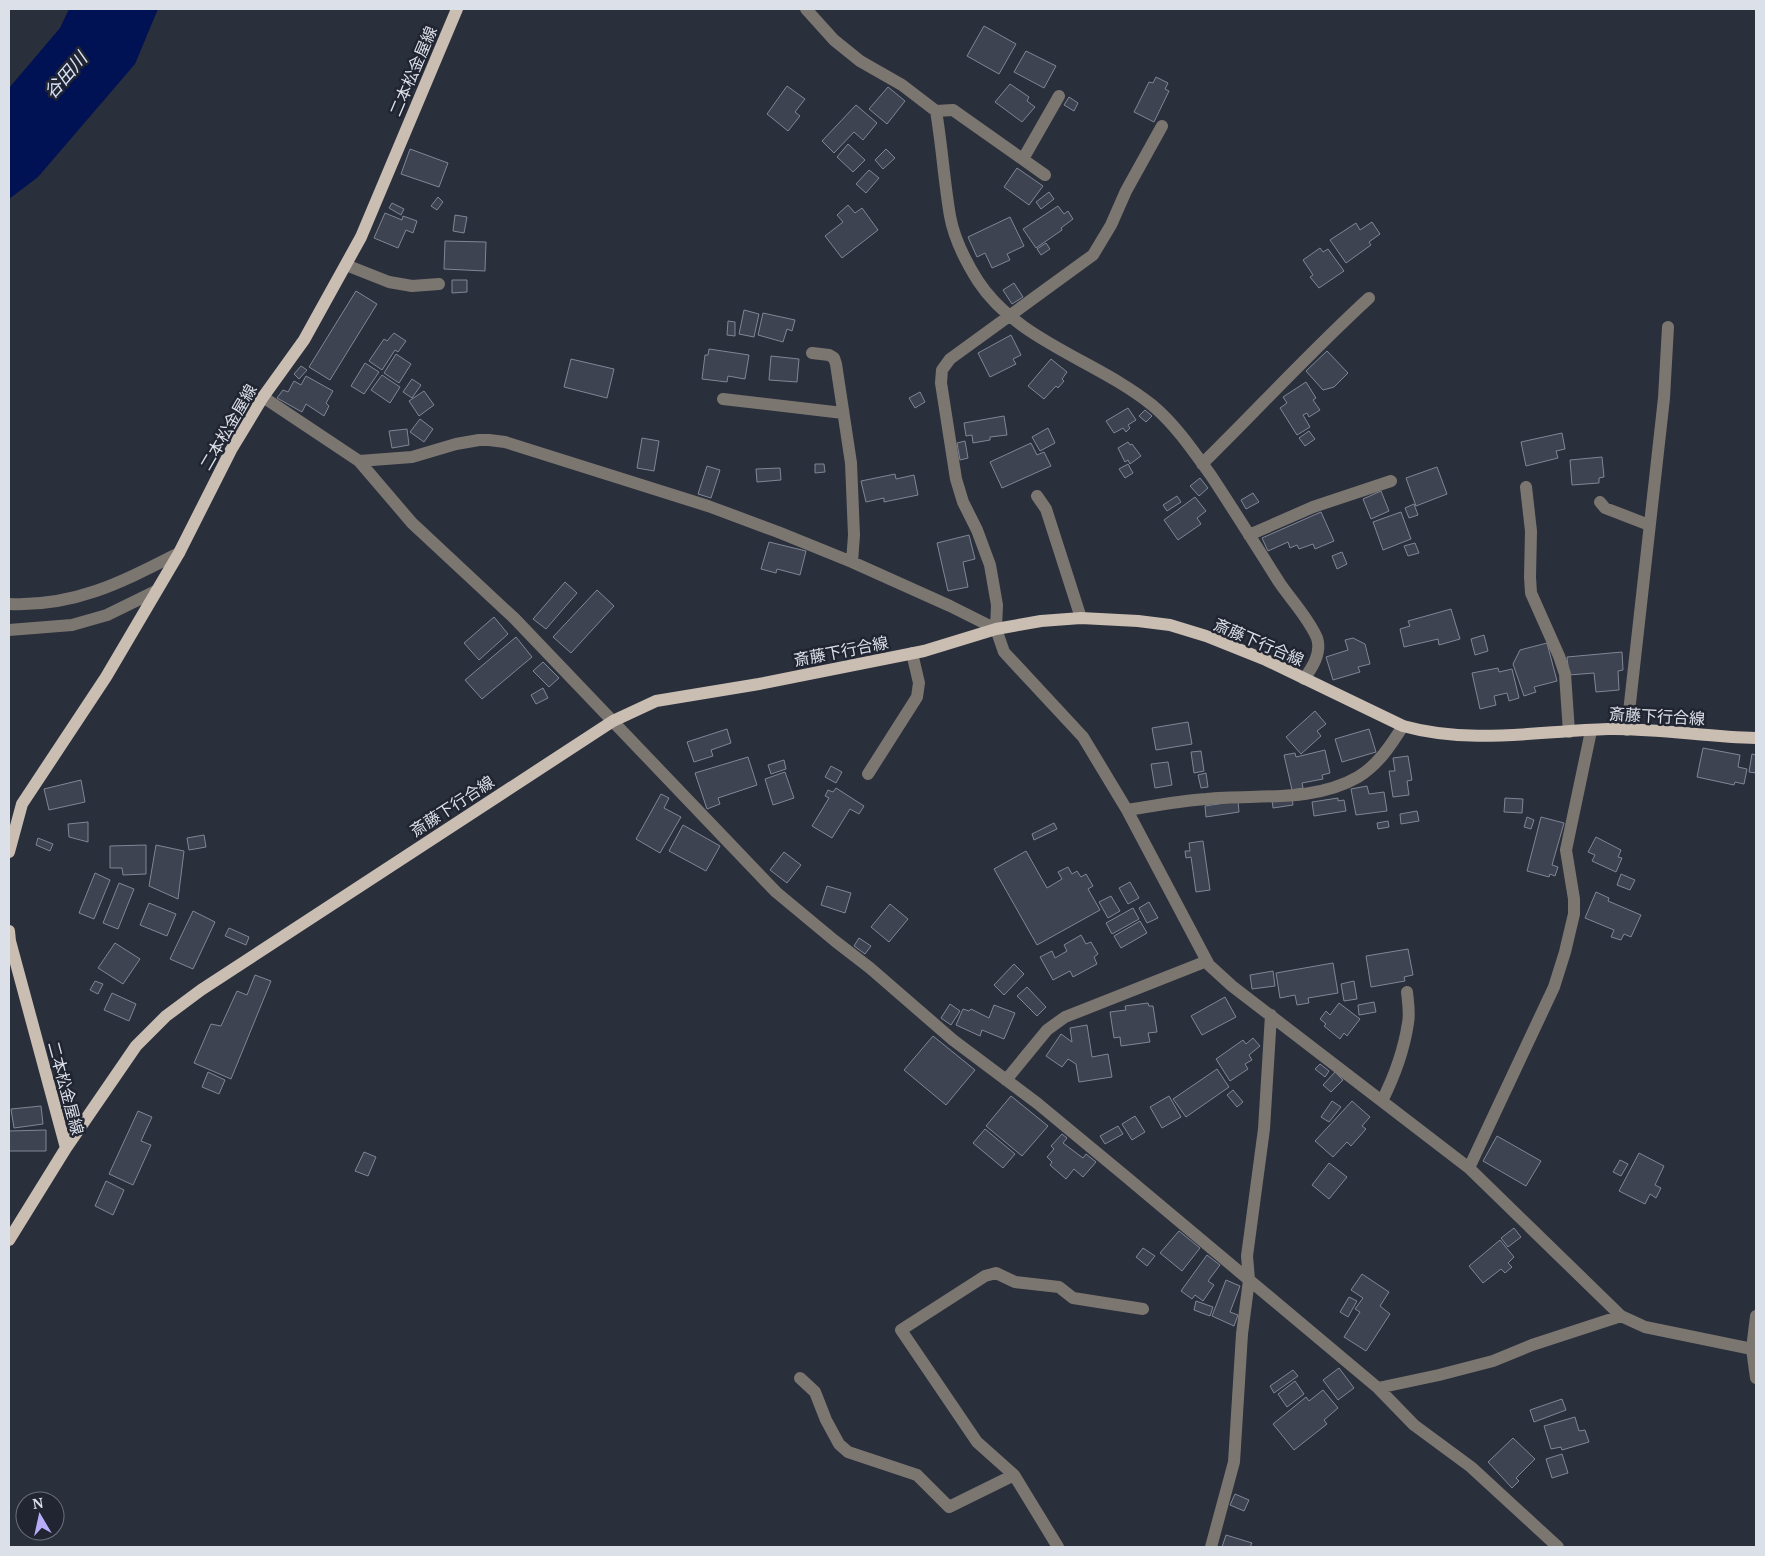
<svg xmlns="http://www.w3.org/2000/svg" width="1765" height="1556" viewBox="0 0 1765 1556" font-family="'PT Serif','Noto Sans JP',serif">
<rect width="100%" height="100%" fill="#2a2f3c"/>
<path fill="#001154" d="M69,9H158L135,64L38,177L9,199V88L60,28Z"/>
<path fill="#3e4351" stroke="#808696" d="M984,26L1016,44L999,74L967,56Z
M1026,51L1056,66L1044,88L1014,72Z
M1156,77L1168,83L1165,89L1169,91L1154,122L1134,112L1149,82L1153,83Z
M1010,84L1029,97L1027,101L1035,107L1022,122L995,102Z
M787,86L805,99L795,112L800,116L788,131L767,114Z
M888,87L905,101L887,124L869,109Z
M1069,97L1078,103L1074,111L1064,105Z
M856,105L877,123L863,140L854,132L834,153L822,141Z
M848,144L865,160L853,172L837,157Z
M410,149L448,163L439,187L401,174Z
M886,149L895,158L883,169L875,160Z
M1017,168L1043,186L1029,205L1004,187Z
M869,170L879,178L866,193L856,184Z
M1049,192L1054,199L1041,209L1036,202Z
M438,197L443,202L437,210L431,206Z
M392,203L404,209L401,215L389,208Z
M848,205L855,213L862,208L878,230L842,258L825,236L843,222L837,215Z
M1058,206L1064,214L1068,211L1073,219L1061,228L1062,230L1036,248L1023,229Z
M385,213L402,220L403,216L417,221L413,233L406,230L398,248L374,238Z
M455,215L467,217L464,233L453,231Z
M1010,217L1024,246L1007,254L1010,260L992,268L985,253L977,257L968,237Z
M1372,222L1380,234L1369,242L1371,245L1346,263L1330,240L1356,223L1360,230Z
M445,241L486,242L485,271L444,269Z
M1046,243L1050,249L1041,255L1037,249Z
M1320,248L1323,252L1328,249L1344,271L1319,288L1310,277L1313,275L1303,260Z
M452,280H467V292L452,293Z
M1014,283L1023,297L1012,304L1003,290Z
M356,291L377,304L330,380L309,367Z
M744,310L759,314L754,337L739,334Z
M763,313L795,320L792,331L787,329L783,342L758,335Z
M728,321L735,322V336L727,335Z
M394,333L406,341L398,352L395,350L382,370L369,361L384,339L387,341Z
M1011,335L1021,355L1013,359L1016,364L990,377L978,353Z
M709,349L749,355L745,379L728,376L727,382L702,379L705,355H708Z
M1327,351L1348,373L1334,387L1323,390L1306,371Z
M396,354L411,364L399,383L384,373Z
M771,356L799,359L797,382L769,380Z
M571,359L614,369L607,398L564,387Z
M1051,359L1067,372L1062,379L1064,381L1058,388L1056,386L1044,399L1028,386Z
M365,363L379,372L364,394L351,386Z
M301,366L307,370L299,379L294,374Z
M382,375L400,387L390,403L371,390Z
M306,376L333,391L326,403L329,406L324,416L306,404L302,412L277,398L283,390L288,392L294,381L301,385Z
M412,379L421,385L412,398L403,392Z
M1306,382L1316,398L1313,400L1320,410L1309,417L1307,413L1303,415L1310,427L1297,435L1280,408L1287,403L1283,397Z
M424,391L434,405L419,416L409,401Z
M920,392L925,402L915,408L909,398Z
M1128,408L1136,420L1128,425L1130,428L1126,432L1123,428L1114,433L1106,421Z
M1145,410L1152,416L1146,422L1139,416Z
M1004,416L1007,435L990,437V440L973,443L972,435L966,436L964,423Z
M420,419L433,429L424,442L410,432Z
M1048,428L1055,443L1040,451L1032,437Z
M407,429L409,445L392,448L389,431Z
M1309,431L1315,439L1305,446L1299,438Z
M1562,433L1565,449L1556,451L1558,458L1526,466L1521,442Z
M642,438L659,441L654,471L637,468Z
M965,441L968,458L960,460L957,443Z
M1128,442L1130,445L1132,444L1141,456L1130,464L1128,460L1125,462L1118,448Z
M1031,443L1037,455L1044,452L1051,466L1002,488L990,462Z
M1602,457L1604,477L1599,478V483L1572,485L1570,460Z
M815,464H824L825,472L815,473Z
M1128,464L1133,473L1125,478L1119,469Z
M707,466L720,470L711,498L698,494Z
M1437,467L1447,494L1416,506L1406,478Z
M780,468L781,480L757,482L756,469Z
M895,474L896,479L914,475L918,495L884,502V498L866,502L861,481Z
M1200,478L1208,488L1199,496L1190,486Z
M1381,491L1389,511L1371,519L1363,499Z
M1253,493L1259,502L1246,509L1241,500Z
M1177,496L1181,502L1167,511L1163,505Z
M1195,497L1206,511L1197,518L1201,524L1178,540L1164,520Z
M1414,504L1418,515L1409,518L1405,508Z
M1321,512L1334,541L1315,549L1313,544L1299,549L1297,545L1290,548L1288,542L1268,551L1262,538Z
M1401,512L1411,539L1383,550L1373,522Z
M969,535L975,559L963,562L968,587L948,591L937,543Z
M769,542L806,551L800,575L777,569L776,573L761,569Z
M1415,543L1419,553L1408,556L1404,546Z
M1342,552L1347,564L1337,569L1332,556Z
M565,582L577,593L546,629L533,619Z
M597,590L614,606L571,653L553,637Z
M1451,609L1460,639L1439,645L1438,639L1404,647L1400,629L1410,626L1408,621Z
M494,617L508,634L479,660L464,643Z
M1484,635L1488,651L1475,655L1471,639Z
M516,637L532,657L482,699L465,680Z
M1353,638L1365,644L1370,664L1358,667L1360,672L1333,680L1326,657L1348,650L1345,640Z
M1547,643L1557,681L1534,687L1536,692L1524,696L1513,664L1520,650Z
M1622,652L1623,670L1618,671L1619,690L1596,692L1594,673L1569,675L1567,657Z
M543,662L559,678L549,687L533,671Z
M1498,668L1499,672L1512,669L1519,698L1509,701L1507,693L1494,696L1496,705L1480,709L1472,673Z
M543,688L548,698L536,704L531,695Z
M1315,711L1326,724L1317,731L1321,736L1301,754L1286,737Z
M1188,722L1192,744L1156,750L1152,728Z
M727,729L731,743L711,750L713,756L694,762L687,742Z
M1369,729L1376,752L1342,762L1335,739Z
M1703,748L1740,755L1738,767L1747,769L1744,784L1735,782L1734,785L1697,777Z
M1325,750L1330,773L1322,775L1323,779L1302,783L1303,788L1292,790L1284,755L1295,753L1296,757Z
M1201,751L1204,771L1194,773L1191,752Z
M1752,754L1756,755V773L1749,772Z
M1408,756L1412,780L1407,781L1409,795L1393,797L1389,771H1395L1393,758Z
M748,757L757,785L718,798L720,804L707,809L695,773Z
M784,760L786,769L771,774L768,765Z
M1168,762L1172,785L1155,788L1151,764Z
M831,766L842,772L836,783L825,777Z
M785,772L794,798L773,805L765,779Z
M1206,773L1208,787L1201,788L1198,775Z
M81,780L85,802L49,810L44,789Z
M1367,786L1369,794L1384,792L1387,811L1356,815L1351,789Z
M836,788L864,806L859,814L850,809L832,838L812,826L829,798L825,796L828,790L833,792Z
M661,794L669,798L664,808L681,817L660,853L636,839Z
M1292,798L1293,805L1273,808L1272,800Z
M1338,798V801L1344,800L1346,811L1314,816L1312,802Z
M1505,798L1523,799L1522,813L1504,812Z
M1238,801L1239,812L1206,817L1205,806Z
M1417,811L1419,821L1401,824L1400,814Z
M1527,817L1534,820L1531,829L1524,827Z
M1541,817L1564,823L1552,865L1558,867L1555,876L1550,874L1549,877L1527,871Z
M1388,821L1389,827L1378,829L1377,823Z
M88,822V842L69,837L68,824Z
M1054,823L1057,829L1034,840L1032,834Z
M683,825L720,846L706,871L669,851Z
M204,835L206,847L189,850L187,838Z
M1596,837L1621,850L1618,857L1622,858L1616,872L1592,861L1595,855L1588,852Z
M38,838L53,844L50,851L36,845Z
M1203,841L1210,890L1196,892L1191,857L1186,858L1185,851H1190L1189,843Z
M146,845V874L123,875L122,868H110V846Z
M156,845L184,851L178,899L149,886Z
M1026,851L1047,888L1062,879L1058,872L1068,867L1072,874L1077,871L1081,877L1086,874L1093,886L1088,889L1100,910L1037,945L994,869Z
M784,852L801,865L787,883L770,870Z
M95,873L110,880L94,919L79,913Z
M1621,874L1635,880L1630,890L1617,885Z
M1130,882L1139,898L1128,904L1119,888Z
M119,883L134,889L118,929L103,923Z
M827,886L851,893L845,913L821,905Z
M1596,892L1609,898L1608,901L1641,915L1631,937L1624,934L1621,940L1611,937L1614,930L1585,918Z
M1111,896L1120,911L1108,918L1099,902Z
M1149,902L1158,918L1147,923L1139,908Z
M149,903L176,914L167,936L140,925Z
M890,904L908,919L889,942L871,927Z
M1133,908L1139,919L1112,934L1106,923Z
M193,911L215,922L193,969L170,959Z
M1140,921L1147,933L1121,948L1114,936Z
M229,928L249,937L246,945L225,936Z
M1081,935L1086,944L1091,942L1098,954L1094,957L1097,964L1073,977L1070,971L1053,980L1040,957L1052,951L1055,958L1067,951L1064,945Z
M859,938L871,946L865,954L854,946Z
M115,943L140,959L123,984L98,968Z
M1408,949L1413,975L1404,977L1405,981L1371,987L1366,956Z
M1333,963L1338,993L1308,998L1309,1003L1297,1005L1295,995L1280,998L1276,973Z
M1014,964L1024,974L1004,995L994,985Z
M1273,971L1275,986L1252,989L1250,975Z
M255,975L271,981L231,1079L194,1063L211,1024L221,1026L237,991L247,995Z
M95,981L103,984L98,994L90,990Z
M1354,981L1357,999L1344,1001L1341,984Z
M1027,987L1046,1007L1037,1016L1017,996Z
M112,993L136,1004L129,1021L104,1010Z
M1225,997L1236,1017L1202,1035L1191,1016Z
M1374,1002L1376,1012L1359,1015L1358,1005Z
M1148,1003L1149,1006H1153L1157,1032L1148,1033L1150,1042L1121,1046L1120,1037L1114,1038L1110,1012L1126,1010L1125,1006Z
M1339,1003L1360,1019L1347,1036L1344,1033L1340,1039L1324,1026L1326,1024L1320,1019L1326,1011L1330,1015Z
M950,1004L960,1011L951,1025L941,1018Z
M994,1005L1015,1013L1004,1039L982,1030L980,1036L956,1025L963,1009L969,1011L971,1009L989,1018Z
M1087,1025L1092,1057L1108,1054L1112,1077L1079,1082L1076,1064L1068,1059L1062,1067L1046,1056L1061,1034L1072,1042L1070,1028Z
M933,1036L975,1070L946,1105L904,1070Z
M1253,1038L1260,1046L1249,1055L1252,1060L1245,1064L1248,1069L1230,1081L1216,1059L1243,1040L1246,1044Z
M1320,1064L1329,1071L1325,1077L1315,1069Z
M1217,1069L1229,1087L1186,1117L1173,1099Z
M208,1072L225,1080L219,1094L202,1087Z
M1335,1072L1343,1080L1331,1092L1323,1085Z
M1233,1090L1243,1102L1237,1107L1227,1095Z
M1011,1096L1048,1126L1022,1156L986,1126Z
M1169,1096L1181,1117L1162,1128L1150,1107Z
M1332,1101L1341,1107L1329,1122L1321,1117Z
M1352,1101L1370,1117L1362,1126L1366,1129L1351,1146L1347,1142L1333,1157L1315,1141Z
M41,1106L43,1124L14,1128L11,1109Z
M138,1111L152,1117L141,1141L151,1145L133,1185L109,1174Z
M1135,1116L1145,1132L1132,1140L1122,1124Z
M1118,1126L1123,1134L1105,1144L1100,1136Z
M985,1129L1015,1154L1003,1168L973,1143Z
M46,1130V1151H9V1131Z
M1062,1134L1067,1138L1063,1143L1083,1158L1086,1154L1096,1162L1083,1177L1074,1169L1066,1179L1050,1165L1052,1162L1047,1157L1054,1149L1051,1146Z
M1497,1136L1541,1161L1526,1186L1483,1161Z
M364,1152L376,1157L368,1176L355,1171Z
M1639,1153L1664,1166L1655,1185L1661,1188L1656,1198L1650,1194L1645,1204L1619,1191Z
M1620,1160L1628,1164L1621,1176L1613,1172Z
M1329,1163L1347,1177L1329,1199L1312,1185Z
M106,1181L124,1190L113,1215L95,1206Z
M1514,1228L1521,1237L1508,1247L1501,1238Z
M1179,1231L1200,1248L1182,1271L1160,1253Z
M1500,1240L1514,1257L1508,1263L1512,1267L1505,1273L1501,1269L1483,1283L1469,1266Z
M1143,1248L1155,1256L1147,1266L1136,1257Z
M1207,1255L1220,1265L1208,1281L1214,1285L1203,1301L1195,1295L1192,1299L1181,1291Z
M1362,1274L1389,1292L1380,1306L1390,1314L1366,1351L1344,1337L1360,1312L1355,1309L1363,1298L1351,1290Z
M1226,1280L1240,1286L1230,1312L1238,1315L1234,1326L1212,1316Z
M1349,1297L1357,1301L1348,1317L1340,1312Z
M1196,1301L1213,1307L1210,1316L1194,1310Z
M1339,1368L1354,1388L1338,1400L1323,1380Z
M1293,1370L1298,1376L1274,1393L1270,1386Z
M1295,1381L1304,1394L1287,1407L1278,1394Z
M1323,1390L1338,1408L1324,1420L1327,1424L1294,1450L1273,1424L1306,1397L1309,1401Z
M1562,1399L1566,1410L1534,1422L1530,1410Z
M1575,1417L1579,1431L1585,1430L1589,1442L1562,1450L1561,1447L1551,1449L1544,1426Z
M1513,1438L1535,1459L1516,1478L1519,1481L1512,1488L1488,1462Z
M1562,1454L1568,1473L1552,1478L1546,1459Z
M1235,1494L1249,1500L1244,1511L1230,1505Z
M1226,1535L1252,1543L1250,1547H1222Z"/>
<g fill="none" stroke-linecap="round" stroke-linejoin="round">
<path stroke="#7c7671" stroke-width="12" d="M806,9L834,40L860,61L902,85L936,111C942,146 944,181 950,216C954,238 966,262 978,281C1017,341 1098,361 1152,405C1176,425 1194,452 1212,477C1235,512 1257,547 1279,582C1291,600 1308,617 1317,638C1322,653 1312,668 1304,679
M936,111L953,110L1045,175
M1162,126L1126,191L1111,225L1093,255L950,359L942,370L941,383L956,479L963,502L977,530L990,565L997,605L996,629L1004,652L1083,737L1127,810L1209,965L1232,986L1469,1168L1621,1316L1645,1327L1752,1349
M1023,159L1059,96
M346,265L389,282L412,286L439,284
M812,353L829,355L834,358L836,364L851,463L854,535L852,562
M263,397L359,461L412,457L456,444L479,440H489L505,442L708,506L778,532L852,562L950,606L996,629
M723,399L843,413
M359,461L412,523L515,619L776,892L835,941L870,968L953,1040L1037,1103L1124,1175L1378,1388L1414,1425L1471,1467L1558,1547
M1202,464C1258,409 1311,351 1369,298
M1526,487L1531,531L1530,577L1531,593L1559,656L1565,674L1569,732
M1037,496L1046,509L1081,618
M1600,502L1605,508L1649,525
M1249,535L1313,507L1391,481
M9,604C75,607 122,582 179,553
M9,630L72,625L107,615L156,591
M1627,730L1664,398L1668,327
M868,774L917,697L919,683L912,653
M1127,810C1153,806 1179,801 1206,799C1256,794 1313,803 1358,777C1378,765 1391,745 1403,726
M1006,1080L1047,1030L1065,1017L1207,961
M1382,1101C1394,1077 1404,1050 1408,1023C1410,1013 1408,1002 1407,992
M1469,1168L1554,987L1565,952L1574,914V899L1566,850L1591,731
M1756,1316L1752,1349L1756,1378
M800,1378L815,1392L826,1420L839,1444L848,1452L917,1475L949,1507L1014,1475
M1378,1388L1439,1375L1493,1361L1532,1345L1621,1316
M1058,1547L1014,1475L977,1442L901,1330L985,1276L996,1273L1015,1282L1059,1287L1073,1298L1143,1309
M1211,1547L1234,1462L1242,1334L1249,1280L1247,1256L1264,1129L1271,1015"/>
<path stroke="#cabdb2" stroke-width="12" d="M9,852L22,804L106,677L179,553L231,450L263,397L304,340L361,237L457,9
M9,931L10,941L66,1148L9,1240
M66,1148L136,1046L166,1016L201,990L613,721L656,701L759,684L924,651L996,629L1041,621L1081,618L1138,621L1170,625L1206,636L1266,660L1403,726C1471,745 1539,731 1608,729C1657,728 1707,737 1756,738"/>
</g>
<g text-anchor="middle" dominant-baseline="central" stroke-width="5" stroke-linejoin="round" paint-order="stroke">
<g font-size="16" fill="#dce0e8" stroke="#212532">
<text transform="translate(413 71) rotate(-67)">二本松金屋線</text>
<text transform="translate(228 427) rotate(-60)">二本松金屋線</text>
<text transform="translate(1259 642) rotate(23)">斎藤下行合線</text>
<text transform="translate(841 651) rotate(-11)">斎藤下行合線</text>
<text transform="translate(1657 716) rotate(3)">斎藤下行合線</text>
<text transform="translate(452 806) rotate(-33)">斎藤下行合線</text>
<text transform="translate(66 1088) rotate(75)">二本松金屋線</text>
</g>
<g font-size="18" font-style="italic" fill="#d8e3f8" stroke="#212532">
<text transform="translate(65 75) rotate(-49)">谷田川</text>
</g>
</g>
<rect width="1765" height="1556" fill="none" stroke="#dce0e8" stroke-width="20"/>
<g transform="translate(40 1516) rotate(351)"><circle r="24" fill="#212532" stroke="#6c707b"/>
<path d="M0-4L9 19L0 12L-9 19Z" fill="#b6acf8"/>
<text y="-8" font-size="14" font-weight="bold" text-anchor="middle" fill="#dce0e8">N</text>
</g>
</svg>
